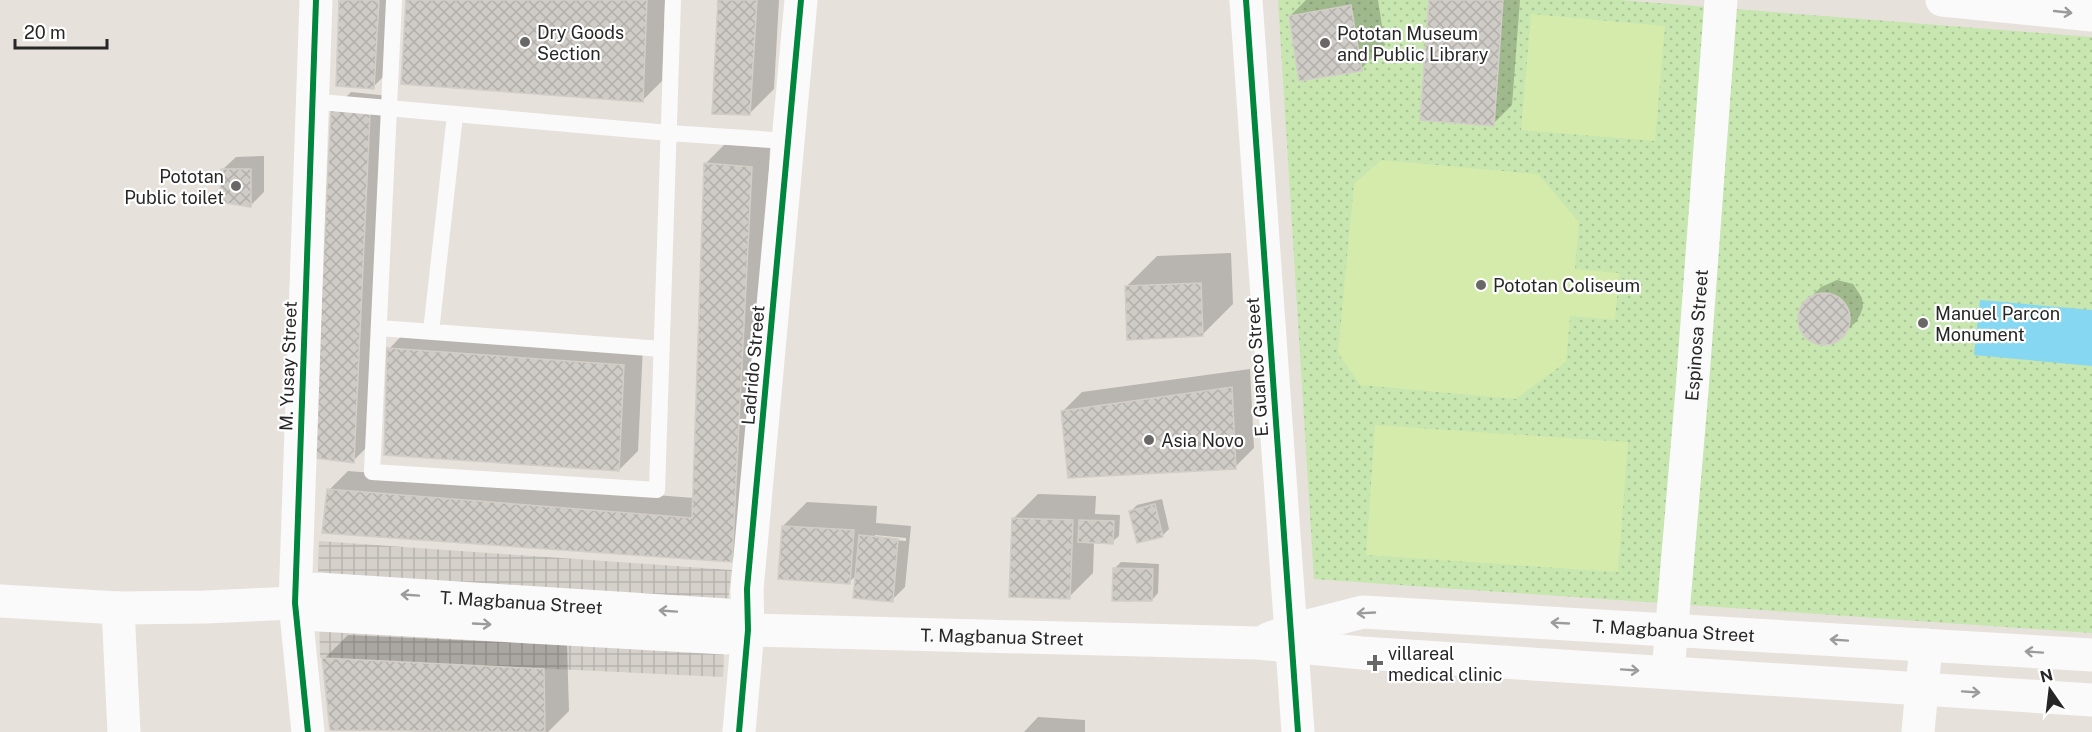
<svg xmlns="http://www.w3.org/2000/svg" width="2092" height="732" viewBox="0 0 2092 732" font-family="'Public Sans',sans-serif">
<defs>
<pattern id="park-dots" width="8" height="8" patternUnits="userSpaceOnUse" patternTransform="scale(1.5)"><rect width="8" height="8" fill="#c7e6b0"/><path d="M2 2h.1M6 6h.1" fill="none" stroke="#abc597" stroke-width="1.8" stroke-linecap="round"/></pattern>
<pattern id="plaza-grid" width="8" height="8" patternUnits="userSpaceOnUse" patternTransform="scale(1.5)"><rect width="8" height="8" fill="#d5d0ca"/><path d="M0 4h8M4 0v8" fill="none" stroke="#b7b3ae"/></pattern>
<pattern id="building-cross-hatch" width="8" height="8" patternUnits="userSpaceOnUse" patternTransform="scale(1.5)"><rect width="8" height="8" fill="#cfcbc6"/><path d="M0 0l8 8M0 8l8-8" fill="none" stroke="#b2aeaa"/></pattern>
</defs>
<rect width="100%" height="100%" fill="#e7e1db"/>
<path fill="url(#park-dots)" d="M1278,0H1620L2092,37V633L1314,579Z"/>
<path fill="#d5ebac" d="M1531,14L1665,26L1655,141L1521,130Z
M1381,160L1538,174L1579,222L1575,269L1619,273L1615,320L1570,316L1566,362L1516,399L1360,385L1338,353L1354,184Z
M1375,425L1628,442L1618,572L1366,555Z"/>
<path fill="url(#plaza-grid)" d="M319,541L732,570L726,615L318,589Z
M319,615L725,638L723,677L320,658Z"/>
<path fill="#86d8f2" d="M1980,300L2092,310V366L1974,355Z"/>
<path fill="#0003" fill-rule="evenodd" d="M341,0H401L397,63L373,87Z
M408,0H665L662,81L643,100Z
M720,0H779L774,89L750,113Z
M1306,0H1378L1385,45L1361,69L1290,16Z
M1430,0H1520L1512,105L1493,124Z
M351,92L389,96L372,442L353,461L332,111Z
M725,144L770,148L751,541L732,560L329,490L348,471L694,498L705,164Z
M264,156V192L250,206L222,170L236,157Z
M1231,253L1233,304L1202,335L1126,287L1157,256Z
M1837,280L1853,284L1862,298L1863,307L1860,315L1856,322L1835,341L1817,342L1810,339L1804,333L1800,316L1807,301L1821,287Z
M408,329L643,346L638,451L619,470L389,349Z
M1250,369L1254,448L1235,467L1063,411L1082,392Z
M1038,494L1096,496L1095,514L1120,515L1119,536L1112,542L1094,541L1093,573L1069,597L1014,518Z
M1162,499L1169,529L1163,535L1138,541L1131,511L1137,505Z
M807,502L877,506L876,523L911,526L905,587L892,600L857,575L849,582L783,526ZM875,535L906,538V541L875,538Z
M1121,562L1159,564L1158,593L1152,600L1114,569Z
M348,635L567,645L569,711L548,732H439L332,729L324,659Z
M1038,717L1085,720V732H1024Z"/>
<path fill="url(#building-cross-hatch)" stroke="#d2cdc7" stroke-width="1.5" d="M339,0H379L374,89L336,86Z
M406,0H647L643,102L401,84Z
M718,0H757L750,115L712,114Z
M1429,0H1503L1494,126L1420,120Z
M1351,5L1362,71L1299,81L1289,16Z
M331,110L370,114L354,463L316,458L321,305Z
M704,163L752,167L732,562L322,533L327,489L692,518Z
M221,169H251V207L220,202Z
M1201,283L1203,336L1127,340L1125,286Z
M1798 319a26 26 0 1 1 52 0a26 26 0 1 1-52 0Z
M387,348L624,365L619,471L384,455Z
M1232,387L1236,469L1068,478L1061,411Z
M1155,504L1163,537L1137,543L1129,511Z
M1012,518L1073,520L1070,599L1009,597Z
M1079,520L1114,521L1113,544L1078,542Z
M782,526L854,530L850,584L778,579Z
M859,535L898,539L893,602L853,598Z
M1113,568L1153,569L1152,601H1112Z
M322,658L544,669L545,732L330,730Z"/>
<g fill="none" stroke-linecap="round" stroke-linejoin="round">
<path stroke="#fbfafa" stroke-width="16" d="M394,0L372,472L657,490L673,0
M312,98L320,102L669,133L788,141
M379,328L662,349
M431,332L455,115"/>
<g stroke="#fbfafa" stroke-width="33">
<path d="M1246,0L1298,732"/>
<path d="M118,608L124,732"/>
<path id="s1" d="M1668,672L1692,390L1721,0"/>
<path d="M308,732L295,603L316,0"/>
<path d="M739,732L748,630"/>
<path d="M1918,732L1926,645"/>
</g>
<path stroke="#fbfafa" stroke-width="33" d="M1942,0L2092,15
M748,630L747,589L801,0"/>
<g stroke="#fbfafa" stroke-width="33">
<path id="s2" d="M0,601L118,608L205,607L295,603L318,589L726,615L748,630"/>
<path id="s3" d="M295,603L319,615L725,638L748,630L1258,643L1362,653L2092,700"/>
<path id="s4" d="M1268,639L1292,630L1363,612L2092,655"/>
</g>
<defs>
<path id="cycleway" d="M1246,0L1298,732
M308,732L295,603L316,0
M739,732L748,630L747,589L801,0"/>
</defs>
<use href="#cycleway" stroke="#fff" stroke-width="10"/>
<use href="#cycleway" stroke="#00873e" stroke-width="6"/>
</g>
<defs><path id="oneway-shaft" d="M-6 0H5M1.5-3L5.5 0L1.5 3" fill="none" stroke-width="1.6" stroke-linecap="round" stroke-linejoin="round" transform="scale(1.5)"/></defs>
<g stroke="#9c9b9b">
<use href="#oneway-shaft" transform="translate(2063 12) rotate(6)"/>
<use href="#oneway-shaft" transform="translate(410 595) rotate(-176)"/>
<use href="#oneway-shaft" transform="translate(668 611) rotate(-176)"/>
<use href="#oneway-shaft" transform="translate(1366 613) rotate(177)"/>
<use href="#oneway-shaft" transform="translate(1560 623) rotate(-177)"/>
<use href="#oneway-shaft" transform="translate(482 624) rotate(3)"/>
<use href="#oneway-shaft" transform="translate(1839 640) rotate(-176)"/>
<use href="#oneway-shaft" transform="translate(2034 652) rotate(-176)"/>
<use href="#oneway-shaft" transform="translate(1630 670) rotate(4)"/>
<use href="#oneway-shaft" transform="translate(1971 692) rotate(4)"/>
</g>
<g fill="#6a6866" stroke="#fff" stroke-width="2">
<circle cx="525" cy="42" r="6"/>
<circle cx="1325" cy="43" r="6"/>
<circle cx="236" cy="186" r="6"/>
<circle cx="1481" cy="285" r="6"/>
<circle cx="1923" cy="323" r="6"/>
<circle cx="1149" cy="440" r="6"/>
<path d="M1372 654h6v6h6v6h-6v6h-6v-6h-6v-6h6z"/>
</g>
<g text-anchor="middle" dominant-baseline="central" stroke-width="4.5" stroke-linejoin="round" paint-order="stroke">
<g font-size="18" fill="#272727" stroke="#fff" text-anchor="start">
<text x="537" y="32">Dry Goods<tspan x="537" dy="21">Section</tspan></text>
<text x="1337" y="33">Pototan Museum<tspan x="1337" dy="21">and Public Library</tspan></text>
<text x="224" y="176" text-anchor="end">Pototan<tspan x="224" dy="21">Public toilet</tspan></text>
<text x="1493" y="285">Pototan Coliseum</text>
<text x="1935" y="313">Manuel Parcon<tspan x="1935" dy="21">Monument</tspan></text>
<text x="1161" y="440">Asia Novo</text>
<text x="1388" y="653">villareal<tspan x="1388" dy="21">medical clinic</tspan></text>
</g>
<g font-size="18" fill="#272727" stroke="#fff">
<text stroke="none"><textPath href="#s1" startOffset="338">Espinosa Street</textPath></text>
<text transform="translate(753 365) rotate(-85)">Ladrido Street</text>
<text transform="translate(288 366) rotate(-88)">M. Yusay Street</text>
<text transform="translate(1257 367) rotate(-94)">E. Guanco Street</text>
<text stroke="none"><textPath href="#s2" startOffset="526">T. Magbanua Street</textPath></text>
<text stroke="none"><textPath href="#s4" startOffset="410">T. Magbanua Street</textPath></text>
<text stroke="none"><textPath href="#s3" startOffset="712">T. Magbanua Street</textPath></text>
</g>
</g>
<g transform="translate(2050 690) rotate(346)" stroke="#ffffff" stroke-width="4.5" paint-order="stroke">
<path d="M0-4.5L10 22L0 15L-10 22Z" fill="#272727"/>
<text y="-9" font-size="16" font-weight="bold" text-anchor="middle" fill="#272727">N</text>
</g>
<path d="M15 39v9h92v-9" fill="none" stroke="#272727" stroke-width="3"/>
<text x="24" y="39" font-size="18" fill="#272727" stroke="#ffffff" stroke-width="4.5" paint-order="stroke">20 m</text>
</svg>
